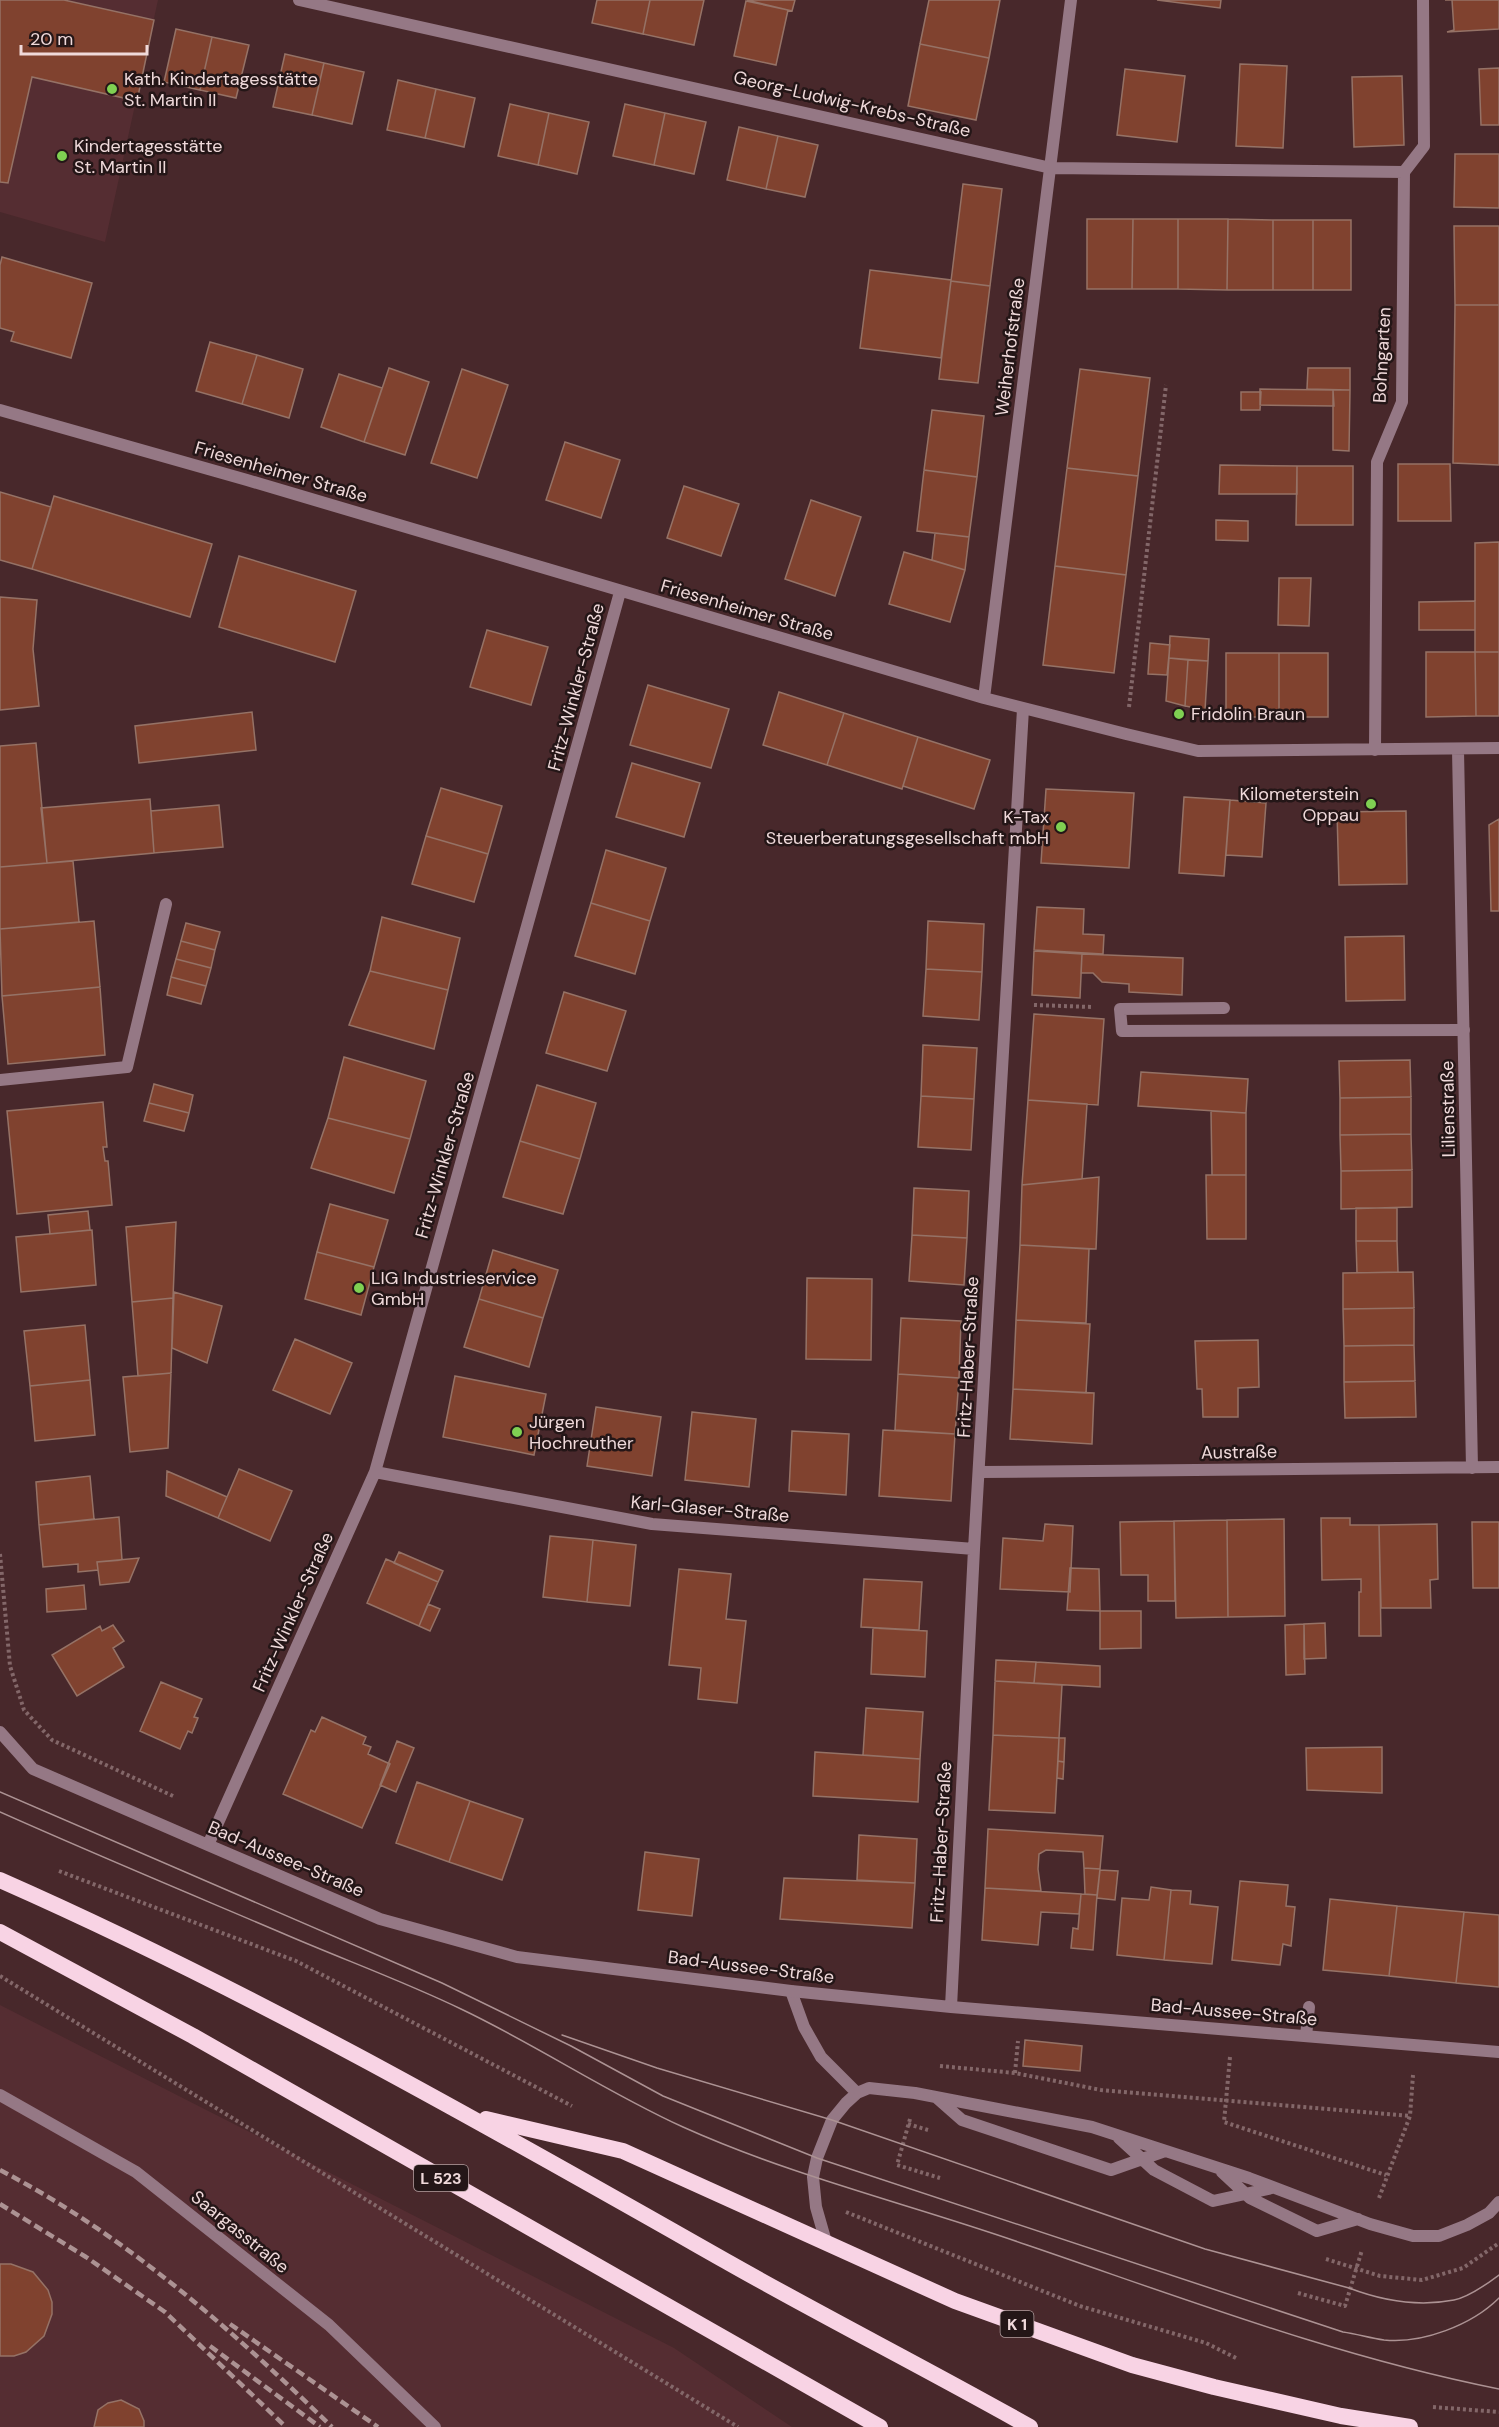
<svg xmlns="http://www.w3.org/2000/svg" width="1499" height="2427" viewBox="0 0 1499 2427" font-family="'DM Sans',sans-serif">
<rect width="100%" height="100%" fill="#48282b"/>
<path fill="#552d32" d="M0,0H158L105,242L0,212Z
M0,2005L674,2348L792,2427H0Z"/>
<path fill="#80422f" stroke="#957266" stroke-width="1.5" d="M0,0H64L154,20L137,101L32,77L8,183L0,182Z
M597,0H650L643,34L592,23Z
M650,0H704L694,45L643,34Z
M747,0H795L792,11Z
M929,0H1000L989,58L920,44Z
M1157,0H1221L1220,8Z
M1445,0H1499V29L1447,32L1454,30L1452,0Z
M746,1L788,10L776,65L734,56Z
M176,29L212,37L200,90L164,82Z
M212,37L249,45L236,98L200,90Z
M920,44L989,58L976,120L908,106Z
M285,54L324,63L312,115L273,107Z
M324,63L364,72L352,124L312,115Z
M1240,64L1287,66L1283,148L1236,146Z
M1499,68V125H1481L1479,69Z
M1125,69L1185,76L1177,142L1117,135Z
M1402,76L1404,145L1354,147L1352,77Z
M398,80L436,89L425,138L387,130Z
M436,89L475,98L464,147L425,138Z
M510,104L549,113L538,165L498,156Z
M625,104L665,113L654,165L613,156Z
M549,113L589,122L577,174L538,165Z
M665,113L706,122L694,174L654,165Z
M739,127L778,136L766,189L727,180Z
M778,136L818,145L805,197L766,189Z
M1455,154H1499V208L1454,207Z
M963,184L1002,189L990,286L951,281Z
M1087,219H1133L1132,289H1087Z
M1133,219H1178V289H1132Z
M1178,219H1228L1227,290L1178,289Z
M1228,219L1273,220V290H1227Z
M1273,220H1313V290H1273Z
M1313,220H1351V290H1313Z
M1454,226H1499V305H1455Z
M2,257L92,283L71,358L11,341L14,332L0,328V265Z
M870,270L951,280L941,358L860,348Z
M951,281L990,286L978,383L939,379Z
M1455,305H1499V465L1453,463Z
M210,342L257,355L242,404L196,391Z
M257,355L303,369L289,418L242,404Z
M389,368L429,382L405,455L364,442Z
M1308,368H1350V390L1307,389Z
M462,369L508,385L477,478L431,463Z
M1080,369L1150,378L1138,476L1067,468Z
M339,374L382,388L364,442L321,427Z
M1260,389L1333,390L1334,406L1260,405Z
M1333,390H1350L1349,451L1333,450Z
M1241,392H1261L1260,410H1241Z
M932,410L984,416L977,477L924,470Z
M565,442L620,460L601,518L546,500Z
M1398,464H1450L1451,521H1398Z
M1220,465L1297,466V494H1219Z
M1297,466H1353V525H1296Z
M1067,468L1138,476L1126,575L1055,566Z
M924,470L977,477L969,537L917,531Z
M684,486L739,504L721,556L667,538Z
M0,492L51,507L32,569L0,560Z
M54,496L212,544L190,617L32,569Z
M811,500L861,517L835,596L785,579Z
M1216,520L1248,521V541L1216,540Z
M935,533L969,537L965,570L932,560Z
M1499,542V652H1475V543Z
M904,552L965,570L950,622L889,604Z
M239,556L356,591L335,662L219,627Z
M1055,566L1126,575L1114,673L1043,665Z
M1279,578H1311L1309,626L1278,625Z
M0,597L37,600L33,649L39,706L0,710Z
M1475,601V630H1419V602Z
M487,630L548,647L531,705L470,687Z
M1170,636L1209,639L1208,661L1169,658Z
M1150,643L1170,645L1167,675L1148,674Z
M1426,652H1475L1476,716L1426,717Z
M1475,652H1499V716H1476Z
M1226,653H1279V717H1226Z
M1279,653H1328V717H1279Z
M1169,658L1188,660L1185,706L1166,701Z
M1188,660L1208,661L1205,710L1185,706Z
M648,685L729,709L711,768L630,745Z
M779,692L844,713L827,765L763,745Z
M252,712L256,750L139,763L135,726Z
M844,713L918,737L902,789L827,765Z
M918,737L990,760L974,809L903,786Z
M36,743L47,863L0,867V746Z
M632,763L700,783L684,837L616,817Z
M441,788L502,806L488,854L426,836Z
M1046,789L1134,793L1129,868L1041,863Z
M1184,797L1230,800L1224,876L1179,873Z
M150,799L154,853L47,863L41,808Z
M1230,800L1266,803L1262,857L1226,855Z
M219,805L223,847L154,853L151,811Z
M1406,811L1407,884L1339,885L1337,812Z
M1499,819V911H1491L1489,825Z
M426,836L488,854L474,902L412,884Z
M606,850L666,868L650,921L591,903Z
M73,861L79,922L0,929V867Z
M591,903L650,921L635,974L575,956Z
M1037,907L1084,909L1083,934L1104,935L1103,954L1034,950Z
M382,917L460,938L448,990L370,971Z
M94,921L100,987L2,996L0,929Z
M928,921L984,924L982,972L926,969Z
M186,923L220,932L215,950L181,941Z
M1404,936L1405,1000L1346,1001L1345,937Z
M181,941L215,950L211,968L176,959Z
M1034,951L1082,954L1080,998L1032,995Z
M1082,954L1183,958L1182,995L1129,992V984L1102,982L1093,973H1081Z
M176,959L211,968L206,986L171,977Z
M926,969L982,972L979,1020L923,1016Z
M370,971L448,990L434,1049L349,1025Z
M171,977L206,986L201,1004L167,995Z
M100,987L105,1055L8,1064L2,996Z
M564,992L626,1011L607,1071L546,1053Z
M1034,1014L1104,1019L1098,1105L1028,1100Z
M923,1045L977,1048L974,1099L921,1096Z
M344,1057L426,1081L410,1139L328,1118Z
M1410,1060L1411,1097L1340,1098L1339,1061Z
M1141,1072L1248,1079L1246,1113L1138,1106Z
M154,1084L193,1095L189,1113L149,1103Z
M537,1085L596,1103L580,1159L520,1141Z
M921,1096L974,1099L971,1150L918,1147Z
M1411,1097V1134L1340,1135V1098Z
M1028,1100L1087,1104L1082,1179L1022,1185Z
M103,1102L107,1147H103L105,1161H108L112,1205L17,1214L7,1111Z
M149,1103L189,1113L184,1131L144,1121Z
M1211,1111L1246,1113V1175H1212Z
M328,1118L410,1139L394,1193L311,1168Z
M1411,1134L1412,1170L1341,1171L1340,1135Z
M520,1141L580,1159L563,1214L503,1197Z
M1412,1170V1207L1341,1209V1171Z
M1206,1175H1246V1239H1207Z
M1099,1177L1096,1249L1020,1245L1022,1185Z
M914,1188L969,1191L967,1238L912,1235Z
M330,1204L388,1220L374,1267L317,1252Z
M1356,1208H1397V1241H1356Z
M88,1211L90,1230L50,1234L48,1215Z
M176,1222L173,1298L132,1302L126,1227Z
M92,1230L96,1285L21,1292L16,1237Z
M912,1235L967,1238L964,1285L909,1281Z
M1356,1241H1397L1398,1272L1357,1273Z
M1020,1245L1089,1249L1086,1323L1016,1320Z
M493,1250L558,1270L543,1318L479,1299Z
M317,1252L374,1267L361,1315L305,1299Z
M1413,1272L1414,1308L1343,1309V1273Z
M807,1278L872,1279L871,1360L806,1359Z
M174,1292L222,1306L207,1363L172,1348Z
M173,1298L171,1373L138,1376L132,1302Z
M479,1299L543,1318L529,1367L464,1347Z
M1414,1308V1345L1344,1346L1343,1309Z
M901,1318L961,1321L959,1378L898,1374Z
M1016,1320L1090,1324L1086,1393L1013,1389Z
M85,1325L90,1380L30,1386L24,1331Z
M295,1339L352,1363L330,1414L273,1390Z
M1258,1340L1259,1387L1238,1388V1417H1203L1202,1389H1197L1195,1341Z
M1414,1345L1415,1381L1344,1382V1346Z
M171,1373L168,1448L130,1452L123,1377Z
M898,1374L959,1378L955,1434L895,1430Z
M455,1376L546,1394L534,1455L443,1437Z
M90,1380L95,1435L35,1441L30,1386Z
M1415,1381L1416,1417L1345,1418L1344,1382Z
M1013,1389L1094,1393L1092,1444L1010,1439Z
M596,1407L661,1417L652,1476L587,1466Z
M692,1412L756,1419L749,1487L685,1480Z
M883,1430L955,1434L951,1501L879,1496Z
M792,1431L849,1434L846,1495L789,1491Z
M239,1469L292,1491L270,1541L218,1518Z
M167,1471L227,1497L218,1518L166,1496Z
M90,1476L94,1519L39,1525L36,1482Z
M119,1517L122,1560L97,1562L98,1570L78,1572V1564L43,1567L39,1525Z
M1321,1518H1350V1525H1379L1381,1636H1359V1592H1361V1579L1322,1580Z
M1284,1519L1285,1616L1228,1617L1227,1520Z
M1227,1520L1228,1617L1176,1618L1174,1521Z
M1174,1521L1175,1601H1148V1575H1121L1120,1522Z
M1472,1522H1499V1588H1473Z
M1045,1524L1073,1526L1070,1592L1000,1589L1003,1538L1043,1541Z
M1437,1524L1438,1579L1430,1580L1431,1608H1381L1379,1525Z
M550,1536L593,1540L587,1602L543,1597Z
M593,1540L636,1545L630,1606L587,1602Z
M399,1552L443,1571L438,1582L394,1563Z
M139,1558L129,1582L100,1585L97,1562Z
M386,1559L438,1582L419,1626L367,1603Z
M1070,1568L1099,1569L1100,1611L1067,1610Z
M679,1569L731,1574L726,1619L746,1621L737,1703L698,1699L701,1668L669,1665Z
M864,1579L922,1582L919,1630L861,1627Z
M84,1585L86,1609L47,1612L46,1589Z
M428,1604L440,1609L430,1631L419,1626Z
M1100,1611H1141V1648L1100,1649Z
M1325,1623L1326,1658L1304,1659V1624Z
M1304,1624L1305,1674L1286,1675L1285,1625Z
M113,1625L124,1641L113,1648L124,1667L77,1696L52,1655L100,1626L102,1631Z
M873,1628L927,1631L925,1677L871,1674Z
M996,1660L1036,1662L1034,1683L995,1681Z
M1036,1662L1100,1666V1687L1034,1683Z
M995,1681L1062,1685L1059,1738L993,1735Z
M161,1682L202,1699L194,1717L198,1718L192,1733L188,1731L180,1749L140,1731Z
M866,1708L923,1712L920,1759L863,1755Z
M322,1717L366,1737L363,1744L371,1747L368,1754L390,1764L362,1828L283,1794L311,1730L315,1732Z
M993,1735L1059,1738L1055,1813L989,1810Z
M1059,1738H1065L1064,1762L1058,1761Z
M397,1741L414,1748L396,1792L380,1785Z
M1382,1747V1793L1307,1790L1306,1748Z
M815,1752L920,1759L918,1802L813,1796Z
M1058,1761L1064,1762L1063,1779L1057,1778Z
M417,1782L470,1801L449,1862L396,1843Z
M470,1801L523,1819L502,1880L449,1862Z
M988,1829L1103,1836L1100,1869L1084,1868L1083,1852L1046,1850L1039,1854L1038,1869L1041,1891L985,1888Z
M859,1835L917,1839L915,1883L857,1880Z
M645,1852L699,1859L692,1916L638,1910Z
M1084,1868L1100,1869L1097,1895L1085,1894Z
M1100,1870L1118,1871L1115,1900L1097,1898Z
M784,1878L915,1883L912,1928L780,1919Z
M1240,1881L1288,1885L1286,1906L1295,1907L1291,1946L1283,1944L1280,1965L1232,1960Z
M1151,1887L1171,1890L1164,1960L1117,1955L1122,1898L1149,1900Z
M985,1888L1081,1894L1079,1914L1041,1912L1038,1945L982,1940Z
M1171,1890L1191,1891L1190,1904L1218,1907L1212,1964L1164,1960Z
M1081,1894L1097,1895L1093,1950L1071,1948L1073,1928L1078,1929Z
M1330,1899L1397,1906L1389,1976L1323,1970Z
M1397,1906L1464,1912L1456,1983L1389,1976Z
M1464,1912L1499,1915V1987L1456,1983Z
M1025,2040L1082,2046L1080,2071L1023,2066Z
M0,2264H11L33,2272L48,2290L52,2302V2314L44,2336L26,2352L14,2356H0Z
M121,2400L139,2409L144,2421V2427H94L98,2410L108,2403Z"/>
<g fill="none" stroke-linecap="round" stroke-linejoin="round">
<path stroke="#836769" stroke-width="4" stroke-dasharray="3 3" stroke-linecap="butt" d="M1129,707L1166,385
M1034,1005L1092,1007
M0,1554L10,1666L24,1710L52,1740L173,1796
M59,1871L296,1961L572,2106
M0,1976L738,2427
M1230,2057L1224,2122L1386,2175
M940,2066L1015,2073L1101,2090L1410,2116
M1015,2073L1018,2041
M910,2119L897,2165L940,2178
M908,2124L928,2130
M1379,2198L1410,2116L1413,2075
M846,2212L1080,2306L1206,2343L1238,2359
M1326,2259L1380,2276L1422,2280L1463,2268L1499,2243
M1298,2293L1345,2306L1362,2250
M1433,2407L1499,2412"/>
<path stroke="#957885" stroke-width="12" d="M1224,1008L1120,1009L1122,1031L1464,1030
M0,1080L127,1067L166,904
M791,1991L804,2027L821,2057L857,2093
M1306,2036L1309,2007
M937,2098L962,2120L1111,2170L1165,2151
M1119,2138L1154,2170L1213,2201L1272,2188
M1222,2172L1250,2198L1317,2231L1358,2219
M826,2242L816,2207L813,2177L817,2158L832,2120L846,2103L857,2093L869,2088L915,2093L1092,2127L1249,2178L1370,2224L1413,2236H1439L1467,2225L1489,2213L1499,2202"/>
<path stroke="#957885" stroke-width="12" d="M299,0L1051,168L1404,172
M0,410L247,480L984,698L1126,734L1198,751L1499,748
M984,698L1071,0
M1375,750L1377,462L1402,402L1404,172L1424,146L1423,0
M1458,750L1472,1468
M375,1472L652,1524L974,1549
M980,1472L1499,1467
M0,1732L33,1769L208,1845L380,1919L517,1957L791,1991L951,2007L1499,2052
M208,1845L375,1472L620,592
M951,2007L974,1549L1023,709
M0,2095L136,2172L329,2325L435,2427"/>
<path stroke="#f8d3e4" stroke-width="16" d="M0,1880C252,1991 491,2128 731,2264C830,2320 931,2371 1030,2427
M0,1932L193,2036L880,2427
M486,2119L623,2151L955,2301L1132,2365L1214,2387L1341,2416L1410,2427"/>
<path stroke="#ac9293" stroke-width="1.5" d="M0,1792L442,1983L571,2046L663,2096L817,2158L1343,2332C1357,2334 1370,2338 1384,2340C1422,2344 1472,2325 1499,2298
M0,1812C94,1854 188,1893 282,1933C342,1959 403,1981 461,2009C537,2045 606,2092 683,2127C794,2177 913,2205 1027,2245C1183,2298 1337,2357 1499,2389
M562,2035L657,2068L832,2120L1205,2249L1349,2288C1383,2301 1418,2307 1454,2300C1469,2297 1487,2284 1499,2275"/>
<path stroke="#ac9293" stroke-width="4.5" stroke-dasharray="9 4.5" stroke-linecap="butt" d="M0,2170C125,2235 231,2329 332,2427
M0,2204L86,2257L165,2312L286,2427
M230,2324L378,2427
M210,2346L320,2427"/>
</g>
<g fill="#7fd052" stroke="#241617" stroke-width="2">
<circle cx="112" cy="89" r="6"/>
<circle cx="62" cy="156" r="6"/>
<circle cx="1179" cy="714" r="6"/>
<circle cx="1371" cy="804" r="6"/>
<circle cx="1061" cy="827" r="6"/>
<circle cx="359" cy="1288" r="6"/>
<circle cx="517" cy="1432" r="6"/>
</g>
<g text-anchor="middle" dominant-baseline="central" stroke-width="5" stroke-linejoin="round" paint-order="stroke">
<g fill="#241617" stroke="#b29ea0" stroke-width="1.5">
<rect x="414" y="2165" width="54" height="26" rx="4.5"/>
<rect x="1000.5" y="2311" width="33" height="26" rx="4.5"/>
</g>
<g font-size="16" font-weight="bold" fill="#efd9da">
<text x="441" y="2178">L 523</text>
<text x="1017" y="2324">K 1</text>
</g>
<g font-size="18" fill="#efd9da" stroke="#241617" text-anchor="start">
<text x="124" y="79">Kath. Kindertagesstätte<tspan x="124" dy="21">St. Martin II</tspan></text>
<text x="74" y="146">Kindertagesstätte<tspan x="74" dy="21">St. Martin II</tspan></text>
<text x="1191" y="714">Fridolin Braun</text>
<text x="1359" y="794" text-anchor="end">Kilometerstein<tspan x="1359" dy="21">Oppau</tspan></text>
<text x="1049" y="817" text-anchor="end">K-Tax<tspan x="1049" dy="21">Steuerberatungsgesellschaft mbH</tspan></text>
<text x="371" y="1278">LIG Industrieservice<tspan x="371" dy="21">GmbH</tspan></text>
<text x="529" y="1422">Jürgen<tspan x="529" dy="21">Hochreuther</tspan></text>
</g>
<g font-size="18" fill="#efd9da" stroke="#241617">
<text transform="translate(852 104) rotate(13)">Georg-Ludwig-Krebs-Straße</text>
<text transform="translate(1010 347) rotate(-83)">Weiherhofstraße</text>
<text transform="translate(1382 355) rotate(-87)">Bohngarten</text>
<text transform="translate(281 472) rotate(16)">Friesenheimer Straße</text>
<text transform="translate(747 610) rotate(16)">Friesenheimer Straße</text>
<text transform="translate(576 687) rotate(-75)">Fritz-Winkler-Straße</text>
<text transform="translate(1448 1109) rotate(-91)">Lilienstraße</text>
<text transform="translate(445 1155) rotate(-74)">Fritz-Winkler-Straße</text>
<text transform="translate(968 1357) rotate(-87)">Fritz-Haber-Straße</text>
<text transform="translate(1239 1452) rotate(-1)">Austraße</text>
<text transform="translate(710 1509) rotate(5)">Karl-Glaser-Straße</text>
<text transform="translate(293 1612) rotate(-66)">Fritz-Winkler-Straße</text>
<text transform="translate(941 1842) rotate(-87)">Fritz-Haber-Straße</text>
<text transform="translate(286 1859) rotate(23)">Bad-Aussee-Straße</text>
<text transform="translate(751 1967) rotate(7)">Bad-Aussee-Straße</text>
<text transform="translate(1234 2012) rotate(5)">Bad-Aussee-Straße</text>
<text transform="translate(240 2232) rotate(39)">Saargasstraße</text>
</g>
</g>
<path d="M21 45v9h126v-9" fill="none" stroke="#efd9da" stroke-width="3"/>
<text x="30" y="45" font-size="18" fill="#efd9da" stroke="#241617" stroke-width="4.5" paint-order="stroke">20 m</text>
</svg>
